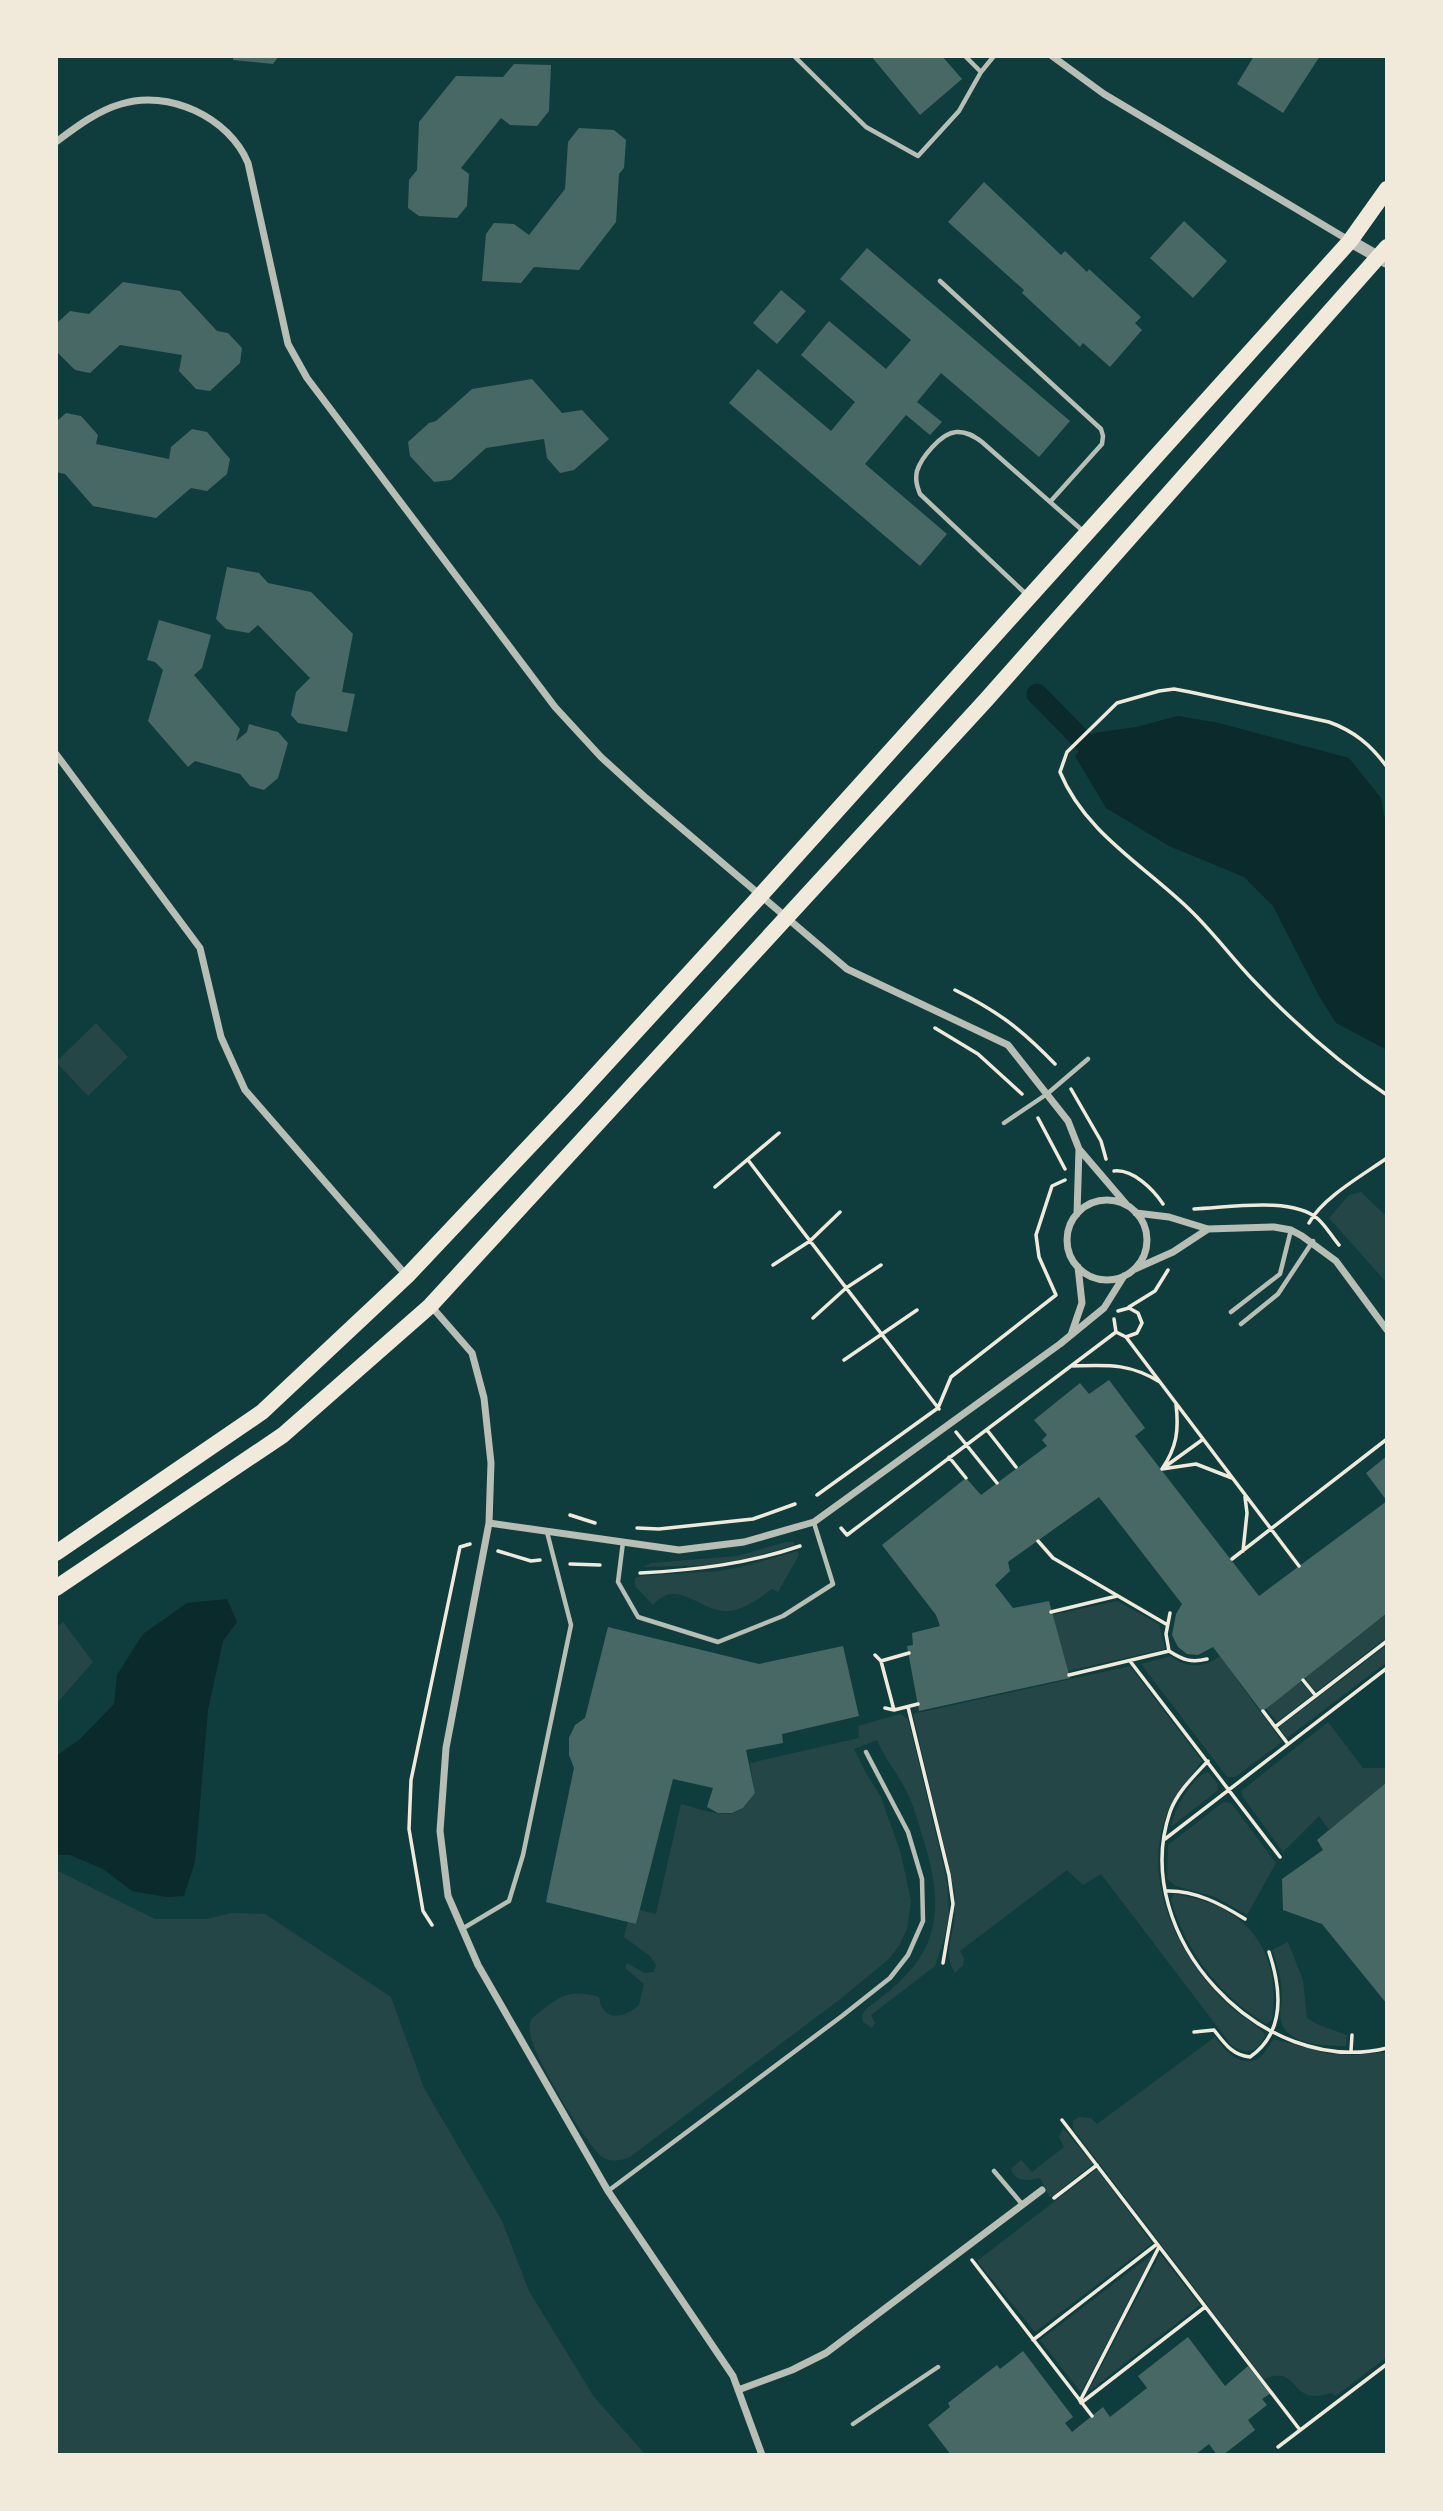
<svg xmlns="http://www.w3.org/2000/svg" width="1443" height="2511" viewBox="0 0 1443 2511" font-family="'Zilla Slab',serif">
<rect width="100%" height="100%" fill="#0f3d3e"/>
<path fill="#244646" d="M96,1023L128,1057L88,1096L56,1062Z
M1361,1192L1387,1217V1283L1329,1218L1349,1195Z
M786,1542H794V1545L744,1560L714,1565L643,1567L652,1563L737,1556Z
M798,1551L799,1555L778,1592L772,1589C758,1599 741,1613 723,1611C698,1609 677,1578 653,1605L635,1586V1578L641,1576L718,1571L741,1567Z
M1117,1601L1159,1624L1165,1649L1068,1671L1052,1615Z
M1387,1613V1637L1316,1692L1305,1678Z
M63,1622L93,1662L56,1704V1627Z
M1387,1645V1662L1287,1738L1279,1727Z
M1170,1656C1187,1668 1203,1669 1220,1656L1282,1742L1235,1777H1227L1141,1664Z
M1130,1666L1202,1761C1193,1775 1179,1787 1171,1804C1138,1873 1174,1950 1223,2000C1236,2013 1252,2021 1265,2034C1260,2051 1248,2056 1232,2046L1101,1874L1083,1885L1067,1870L960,1951L964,1958L963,1965L955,1973C944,1955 951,1942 954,1922C955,1912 955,1903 955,1893L913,1714Z
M1300,1681L1312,1695L1277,1722L1266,1708Z
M900,1714L908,1719L947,1880L949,1917L944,1939L935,1966L871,2015L875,2023L872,2028L863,2022L862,2015L866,2009C931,1963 948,1926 926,1848C920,1829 915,1809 907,1792C898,1774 885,1759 877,1740L854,1749L866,1773L881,1797L901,1854L911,1901L907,1929L900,1944L889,1959L839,2000L630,2157C621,2161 613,2162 604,2158C589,2150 542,2068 535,2049C531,2039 527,2028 532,2018C556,1999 567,1987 599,1997C602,2022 624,2019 639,2005L644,1984L625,1968L627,1963L644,1973L654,1972L656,1965L650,1956L624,1937L628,1922L636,1924L640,1910L656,1914L681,1804C699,1808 728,1822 744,1807C748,1804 751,1797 755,1793L750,1763L859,1738L858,1726Z
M1328,1722L1363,1768H1387V1782L1329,1830L1319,1816L1283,1852L1243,1797L1241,1791Z
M1208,1772L1218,1784L1217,1791L1171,1827C1173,1811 1193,1776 1208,1772Z
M1226,1802L1232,1804L1276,1863L1247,1915L1215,1897L1176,1886L1167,1879L1168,1845L1222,1803Z
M56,1870L155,1919H207L231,1913L265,1914L391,1997L424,2088L502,2221L529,2291L594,2397L646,2455H56Z
M1174,1894C1245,1904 1282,1948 1272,2020L1266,2024C1220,1996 1185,1951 1171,1899Z
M1288,1942L1303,1980L1307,2018L1319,2025L1347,2035L1346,2046C1326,2046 1285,2045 1281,2020C1279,2012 1282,2005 1282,1998C1282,1981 1278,1966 1272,1950Z
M1215,2037C1224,2050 1241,2069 1259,2058C1265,2054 1269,2045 1274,2039L1330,2054L1357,2055L1387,2052V2357L1336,2396L1331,2393C1287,2407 1302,2364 1264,2379L1073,2129V2121L1079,2117L1091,2118L1097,2124Z
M1063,2128L1093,2164L1050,2198L1040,2178C1028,2181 1015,2182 1011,2169L1021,2160L1032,2172L1064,2147L1059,2137Z
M1097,2169L1152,2243L1035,2332L977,2261Z
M1153,2254L1081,2393L1040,2340Z
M1160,2254L1200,2305L1088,2392Z"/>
<path fill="#0a2a2b" d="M1178,716L1219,723L1349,758L1381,798L1387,830V1050L1336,1023L1319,996L1273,906L1244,877L1169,846L1106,808L1075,756L1094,733L1136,727Z
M227,1599L237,1622L223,1641L208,1710L195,1862L184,1896L166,1897L132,1891L103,1869L70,1855H56V1756L80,1739L114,1704L117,1675L143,1634L187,1603Z"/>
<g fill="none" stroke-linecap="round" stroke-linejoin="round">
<path stroke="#0a2a2b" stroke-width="21" d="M1037,694L1085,743"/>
</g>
<path fill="#486865" d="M233,56H279L273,64L233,60Z
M871,56H942L962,79L920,115Z
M1254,56H1320L1283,113L1237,84Z
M514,64L551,65L549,111L537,126L510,125L501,118L461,168L469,174L467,206L457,218L419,216L408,208L409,180L417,170L419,122L456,76L503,77Z
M579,128L614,130L626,140L624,168L619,174L616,222L579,270L534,267L521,283L482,281L486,234L494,223L514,224L529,235L565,189L568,142Z
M984,182L1061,255L1065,251L1087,272L1089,269L1141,317L1135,323L1142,330L1110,367L1083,343L1080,347L1022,293L1024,290L948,222Z
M1184,221L1227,261L1193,298L1150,258Z
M867,248L1070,421L1039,457L941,373L917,402L942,422L930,435L906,415L865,464L947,534L920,566L729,403L758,369L831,431L855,402L801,355L829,321L886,369L911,340L840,279Z
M123,282L180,291L217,331L228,333L242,348L240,363L210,391L196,389L179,371L182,355L120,345L90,373L75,370L56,351V324L70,311L89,314Z
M781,290L806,311L777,344L753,323Z
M532,379L562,413L582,410L609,439L574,470L560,473L547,458L544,439L486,448L451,480L434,482L410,456L408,442L429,423L436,421L472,389Z
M66,413L81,416L98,435L96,444L169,459L171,447L192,429L207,432L230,459L227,474L207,491L191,488L156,518L93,506L65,474L56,472V422Z
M227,567L259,573L268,583L311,592L353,634L342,692L355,694L347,732L298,723L291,715L296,692L310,678L258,625L249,633L226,629L216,619Z
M159,620L211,635L202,668L194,675L240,729L236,741L247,732L249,724L278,732L288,743L278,778L264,790L250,786L240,774L195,761L188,767L148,721L163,670L155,662L147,660Z
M1109,1380L1145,1428L1135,1436L1259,1596L1387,1501L1366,1473L1387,1456V1613L1262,1712L1213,1647L1198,1655L1187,1654L1178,1647L1172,1635L1176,1614L1182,1604L1099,1497L1008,1562L1010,1571L995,1585L1013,1608L1049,1601L1070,1678L919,1711L907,1646L913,1645L912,1633L940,1626L936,1615L882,1545L966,1478L981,1495L1047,1446L1042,1440L1047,1435L1034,1420L1080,1383L1089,1394Z
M608,1627L759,1664L843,1646L859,1716L782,1734L783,1743L746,1750L755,1793L743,1808L732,1813H718L707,1807L713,1788L673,1779L636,1924L546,1902L574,1768L569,1755V1738L575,1725L585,1718Z
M1387,1782V2004L1322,1924L1283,1910L1282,1879L1323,1850L1317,1840Z
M1188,2337L1225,2386L1248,2366L1270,2394L1262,2399L1267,2405L1248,2420L1255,2430L1223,2455H1217L1209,2444L1195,2455H951L928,2425L950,2407L948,2403L997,2365L1000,2369L1023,2351L1073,2417L1065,2423L1072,2432L1103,2407L1110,2417L1147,2388L1138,2376Z"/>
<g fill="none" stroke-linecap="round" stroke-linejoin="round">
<path stroke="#f1e9da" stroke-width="3.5" d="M1387,767C1371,745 1354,731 1329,722L1190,692L1174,689L1159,691L1117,703L1067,752L1060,772C1085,833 1145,866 1190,910C1213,932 1232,958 1254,981C1294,1023 1339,1063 1387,1095
M955,990C999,1012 1021,1029 1055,1064
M935,1028L978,1054L1022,1094
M1071,1089L1101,1141L1106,1159
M1038,1118L1065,1169
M748,1160L939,1409
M1114,1171C1133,1169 1153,1189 1163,1204
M715,1187L779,1133
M1194,1209C1227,1208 1292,1196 1318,1219C1326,1226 1332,1237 1339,1245
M1309,1223C1322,1198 1363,1175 1387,1158
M773,1265L810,1241L840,1212
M1129,1307L1155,1291L1168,1270
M813,1318L846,1288L881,1265
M1114,1319L1116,1332L1126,1337L1137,1333L1142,1323L1138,1313L1129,1308L1118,1311
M1126,1337L1299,1566
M844,1360L917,1310
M1073,1366C1108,1365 1129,1363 1160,1382
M1176,1404C1179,1430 1177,1447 1162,1469L1196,1464L1232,1478
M987,1430L1016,1467
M956,1432L997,1483
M949,1457L966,1478
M1166,1466L1202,1440
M817,1495L938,1408L951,1377L1056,1295L1039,1257L1036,1235L1052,1186L1065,1180
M570,1515L595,1523
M637,1528L659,1529L753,1519L795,1504
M841,1528L847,1535L1116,1332
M1038,1541L1053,1558L1166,1624
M498,1551L531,1561L540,1560
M1243,1551L1247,1513L1245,1497
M1232,1559L1387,1439
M570,1564L600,1565
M640,1573C696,1570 747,1564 800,1546
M1051,1612L1117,1596
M1170,1613L1166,1634L1169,1651C1183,1660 1191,1663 1207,1659
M875,1655L881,1661L909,1653
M881,1661L894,1710
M1130,1661L1280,1857
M1069,1675L1169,1651
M1303,1680L1316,1696
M908,1707L949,1875L953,1904L943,1963
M885,1708L894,1710L918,1704
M1263,1711L1288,1744
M1275,1727L1387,1641
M1208,1761C1194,1776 1177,1792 1170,1812C1128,1935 1261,2079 1387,2048
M1165,1839L1387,1668
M1166,1891C1195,1890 1221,1904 1245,1919
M432,1925L423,1911L409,1829L411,1780L460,1547L470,1544
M1194,2032L1214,2030C1225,2044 1232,2055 1250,2057C1286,2032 1281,1988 1269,1952
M1351,2051L1352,2035
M1062,2120L1300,2430
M1054,2198L1097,2165
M972,2260L1092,2416
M1033,2340L1157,2244
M1080,2401L1159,2247
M1081,2403L1205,2307
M1278,2447L1387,2364"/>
<path stroke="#b8beb3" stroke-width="4.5" d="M794,56L866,127L918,156L959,111L981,72L994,56
M965,56L981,72
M940,281L1101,429L1103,436L1102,444L1050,502
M1026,594L920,494C917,486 915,480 917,471C921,458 941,433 956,432C966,431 974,436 982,442L1083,531
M1004,1123L1047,1094L1088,1059
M1231,1312L1280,1274L1291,1230
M1241,1324L1278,1294L1313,1241
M623,1542L618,1582L638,1617L718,1642L783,1616L833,1584L814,1523
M462,1929L509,1901L523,1855L571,1625L547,1532
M994,2171L1022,2204
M608,2191L842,2016L890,1978L908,1955L923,1921L922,1879L908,1832L866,1752
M853,2424L938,2367"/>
<path stroke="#b8beb3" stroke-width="7" d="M1052,56L1104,94L1350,241
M56,142C76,127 97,111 121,104C168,89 229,117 248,163L288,344L307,378L555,707L601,757L646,798L847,969L1008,1045L1068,1121L1079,1149L1126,1204
M56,754L200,948L221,1037L245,1090L406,1275
M1067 1240a40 40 0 1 1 80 0a40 40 0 1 1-80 0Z
M1136,1213L1169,1217L1208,1229L1274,1227L1291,1230L1302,1236L1336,1261L1387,1330
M1077,1214L1079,1149
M1135,1269L1173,1252L1208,1229
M431,1306L472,1353L484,1398L491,1463L489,1523L446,1748L440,1831L448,1896L478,1965L608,2191L733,2376L762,2455
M1071,1335L1082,1303L1078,1267
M489,1523L679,1550L744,1542L814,1522L1060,1344L1104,1308L1124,1276
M738,2390L792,2370L826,2353L1042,2190"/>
<path stroke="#b8beb3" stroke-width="12" d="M1350,241L1387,262"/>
<path stroke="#f1e9da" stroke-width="16" d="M56,1553L262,1412L407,1276L574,1099L760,896L1350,241L1387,189
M56,1588L283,1435L430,1306L986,700L1387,247"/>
</g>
<rect width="1443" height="2511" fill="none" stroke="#f1e9da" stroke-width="116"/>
</svg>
